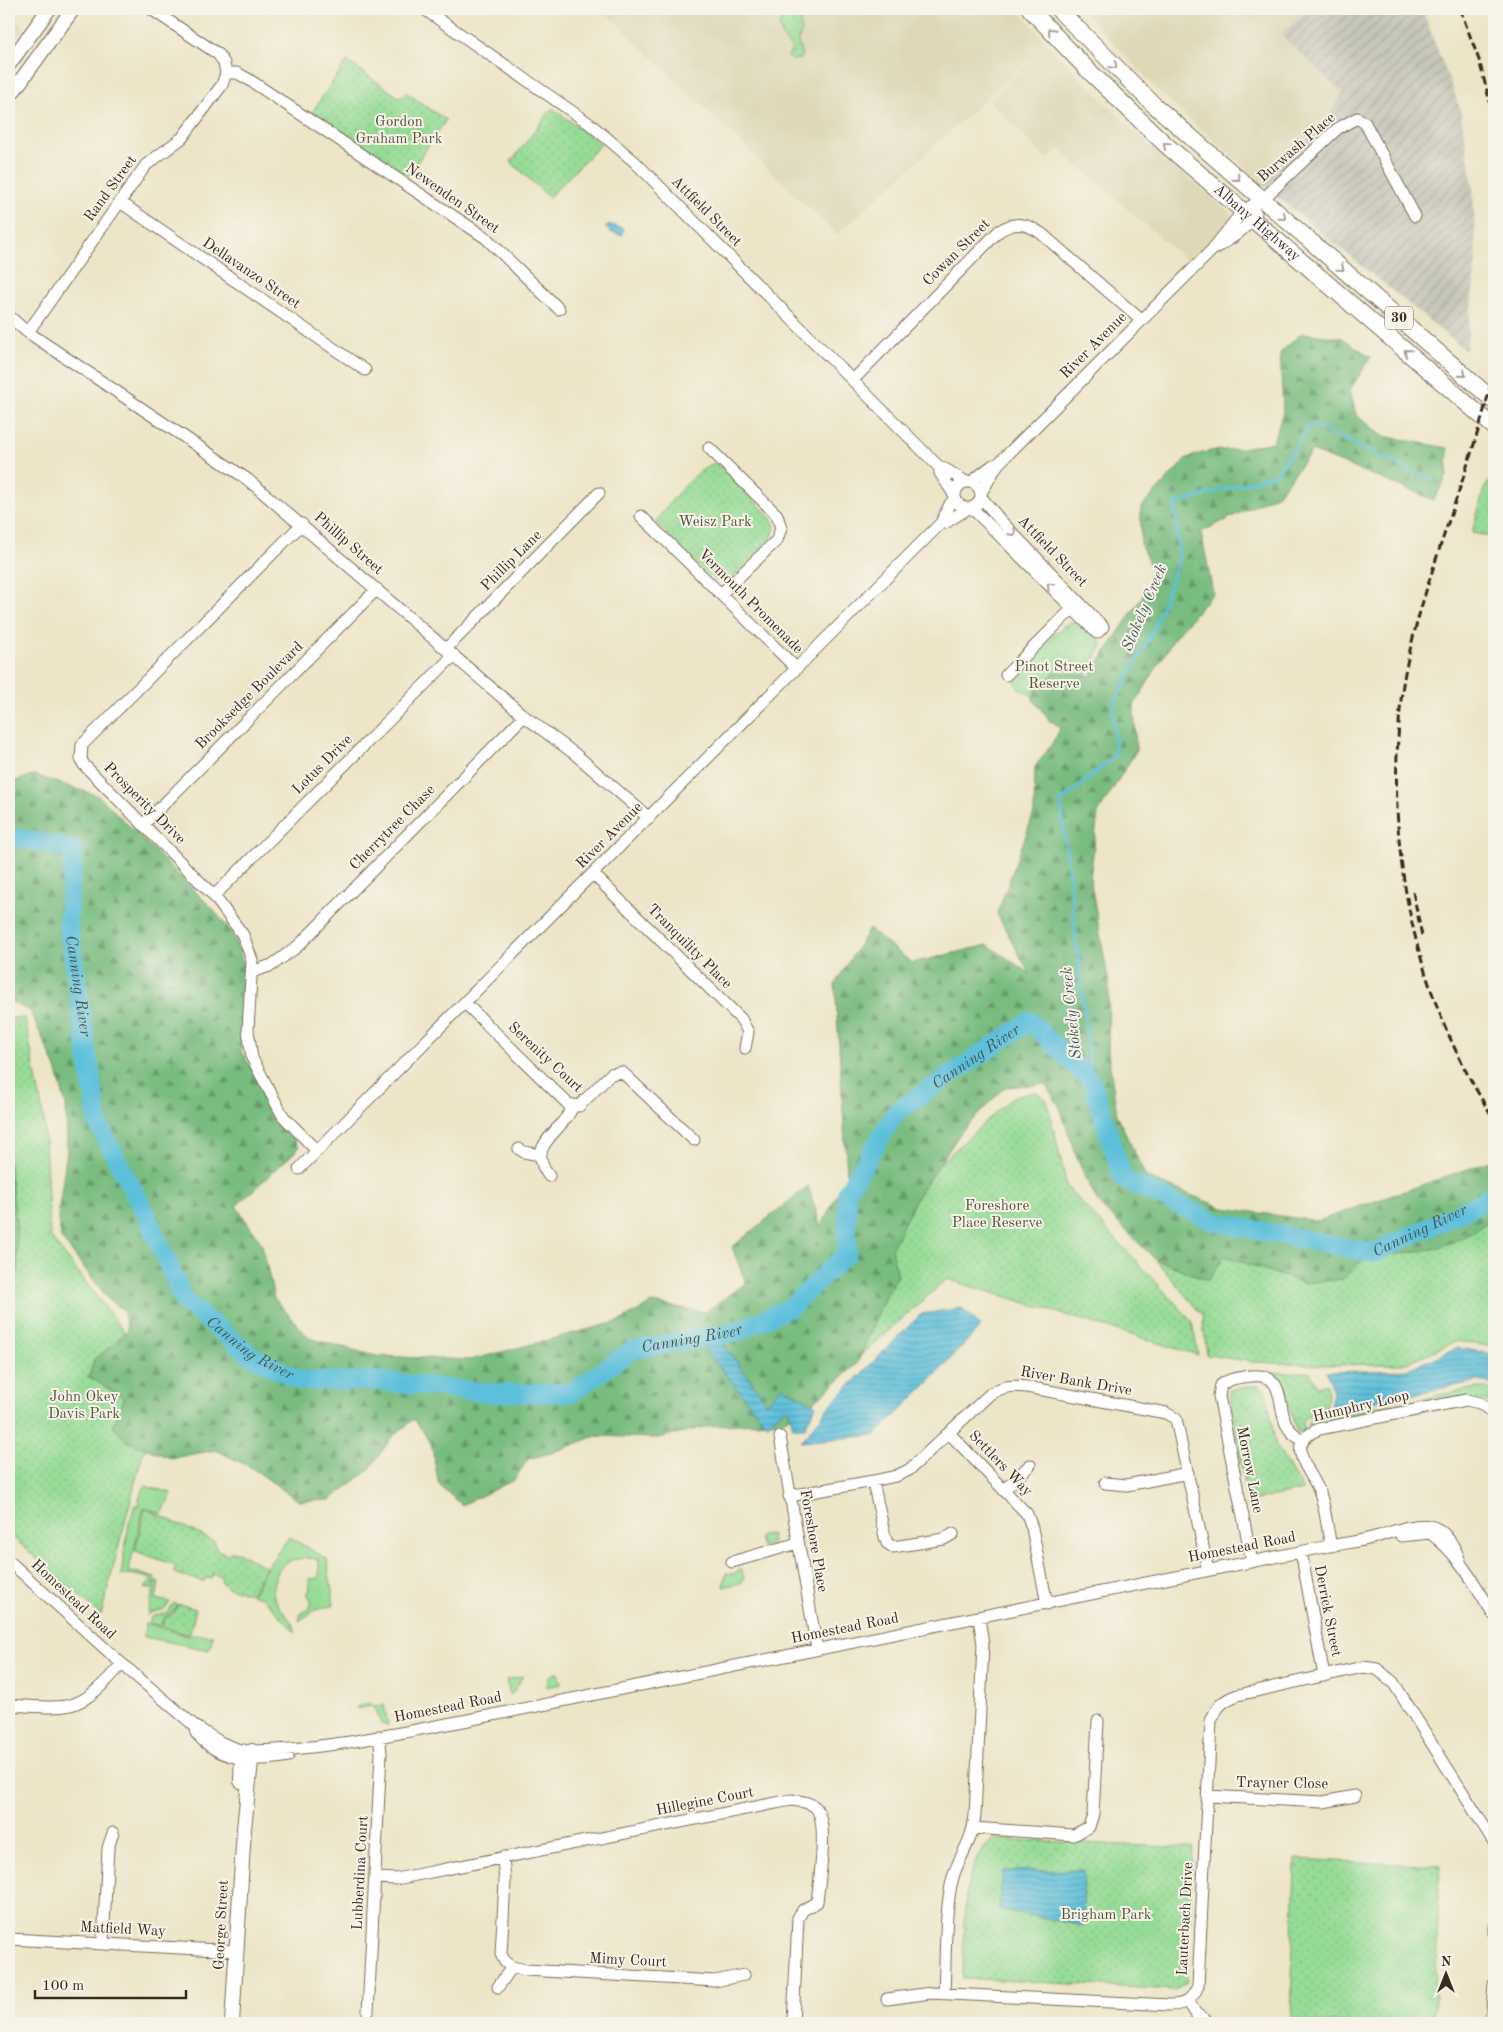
<svg xmlns="http://www.w3.org/2000/svg" width="1503" height="2032" viewBox="0 0 1503 2032" font-family="'Old Standard TT',serif">
<defs>
<pattern id="industrial-furrows" width="10" height="10" patternUnits="userSpaceOnUse" patternTransform="scale(1.25)"><rect width="10" height="10" fill="#c5c5b8"/><path d="M-1 1l2-2M0 10L10 0M9 11l2-2" fill="none" stroke="#aaa99e"/></pattern>
<pattern id="grass-dots" width="8" height="8" patternUnits="userSpaceOnUse" patternTransform="scale(1.25)"><rect width="8" height="8" fill="#96dc96"/><path d="M2 2h.1M6 6h.1" fill="none" stroke="#82bd81" stroke-width="1.8" stroke-linecap="round"/></pattern>
<pattern id="forest-firs" width="22" height="20" patternUnits="userSpaceOnUse" patternTransform="scale(1.25)"><rect width="22" height="20" fill="#78bc7f"/><path d="M5 1l3.5 6h-7zM16 11l3.5 6h-7z" fill="#649967"/></pattern>
<pattern id="water-rules" width="6" height="5" patternUnits="userSpaceOnUse" patternTransform="scale(1.25)"><rect width="6" height="5" fill="#5dc0db"/><path d="M0 2.5h6" fill="none" stroke="#4e9cb1"/></pattern>
</defs>
<rect width="100%" height="100%" fill="#f7f3e8"/>
<filter id="ink" filterUnits="userSpaceOnUse"><feTurbulence type="fractalNoise" baseFrequency=".02" numOctaves="2"/><feDisplacementMap in="SourceGraphic" scale="10" xChannelSelector="R" yChannelSelector="G"/><feConvolveMatrix kernelMatrix="1 2 1 2 8 2 1 2 1" color-interpolation-filters="sRGB"/></filter>
<filter id="wash" filterUnits="userSpaceOnUse"><feTurbulence type="fractalNoise" baseFrequency=".0096" numOctaves="4" result="noise"/><feDisplacementMap in="SourceGraphic" scale="20" xChannelSelector="R" yChannelSelector="G"/><feGaussianBlur stdDeviation="1.12" result="paint"/><feColorMatrix in="noise" values="0 0 0 0 0 0 0 0 0 0 0 0 0 0 0 0 0 1.4 0 .05"/><feComposite in="paint" operator="in"/></filter>
<g filter="url(#wash)">
<rect width="100%" height="100%" fill="#ece5c7"/>
<path fill="#ded8b7" d="M602,9H1017L1047,42L1046,43L1125,123L1241,222L1195,268L1059,149L1047,160L989,101L1036,53L837,235Z
M1082,9H1309L1281,35L1343,92L1325,121L1261,182L1161,94Z
M9,15L25,26L9,50Z"/>
<path fill="url(#industrial-furrows)" d="M1309,9H1422L1460,108L1473,188L1476,262L1466,351L1261,183L1325,121L1343,93L1281,35Z"/>
<path fill="url(#grass-dots)" stroke="#68835a" d="M793,15L799,16L802,31L798,41L802,56L800,59L791,60L788,57L792,48C783,41 779,33 780,21L783,18Z
M347,61L400,98L405,92L446,120L407,177L312,112Z
M552,108L601,144L549,197L511,162Z
M716,463L769,515L775,525L772,539L731,579L719,581L712,579L656,523C662,509 700,465 716,463Z
M1494,473V537L1472,533L1484,489Z
M1072,622C1087,621 1097,634 1102,645L1065,719L1050,722L1031,695L1018,688L1013,675L1063,626Z
M9,1018H25L44,1120L50,1236L131,1341L170,1402L142,1456L101,1615L9,1534Z
M1036,1092L1047,1100L1067,1187L1192,1321L1198,1355L947,1279L824,1388L912,1189L1013,1097Z
M1494,1216V1347L1457,1341L1403,1364L1322,1365L1253,1362L1207,1355L1202,1315L1155,1259L1208,1280L1225,1256L1303,1283L1343,1279L1363,1259L1476,1231Z
M1310,1372L1317,1386L1326,1383L1328,1394L1326,1412L1304,1418L1302,1424L1305,1431L1297,1432L1281,1383L1267,1373Z
M1260,1385L1266,1391L1276,1446L1303,1490L1247,1502L1229,1390Z
M1476,1388H1487L1494,1392V1406L1484,1401L1313,1427H1308L1307,1424L1310,1420Z
M145,1508L215,1542V1548L228,1555L230,1552H237L266,1567L251,1594L229,1588L221,1582L222,1577L213,1574L211,1579L205,1578L204,1582L174,1573L175,1565L135,1551Z
M179,1604L196,1609L190,1633L186,1634L162,1626L164,1619L174,1613Z
M994,1839L1193,1848L1186,1981L1176,1990L963,1978C965,1937 957,1864 994,1839Z
M1295,1859L1440,1866L1434,2023H1291Z"/>
<path fill="url(#forest-firs)" stroke="#5a734e" d="M1302,333L1342,338L1371,357L1350,390L1356,415L1383,436L1448,448L1447,476L1434,500L1312,451L1278,494L1201,532L1213,593L1175,637L1134,705L1136,751L1098,813L1090,878L1109,984L1108,1052L1117,1115L1146,1177L1223,1208L1318,1221L1494,1160V1216L1476,1231L1438,1248L1363,1259L1343,1279L1303,1283L1225,1256L1208,1280L1155,1259L1098,1203L1077,1159L1059,1105L1045,1084L1005,1087L961,1132L916,1198L891,1250L898,1275L884,1299L857,1364L817,1399L783,1421L709,1426L658,1438L596,1436L551,1453L528,1459L514,1480L462,1505L439,1485L431,1443L414,1419L391,1438L369,1470L330,1500L299,1501L252,1468L216,1450L171,1458L126,1441L113,1426L124,1398L89,1377L94,1359L112,1346L127,1330L124,1311L109,1300L61,1238L58,1215L67,1150L66,1105L56,1068L30,1011L9,1001V783L34,775L99,796L211,907L233,934L244,965L241,1051L299,1148L236,1206L262,1244L274,1298L309,1338L376,1356L471,1360L620,1321L652,1303L705,1312L746,1283L732,1247L808,1186L821,1227L847,1174L835,984L869,929L912,963L988,945L1030,974L997,914L1034,813L1035,767L1053,743L1060,729L1033,700L1036,689L1056,672L1090,676L1155,577L1141,545V508L1187,458L1209,451L1238,449L1273,442L1283,412L1280,353Z
M9,1164L16,1221L18,1272H9Z"/>
<path fill="#96dc96" stroke="#68835a" d="M145,1486L172,1493L162,1514L144,1507L129,1570L155,1578L152,1589L145,1587L151,1580L149,1578L130,1574L121,1575L129,1523L135,1505H139V1499Z
M769,1534L773,1536L770,1538L773,1542L762,1548L759,1538L761,1535Z
M289,1537L327,1559L334,1605L315,1610L299,1621L301,1613L311,1607V1600L307,1593L310,1591L309,1579L319,1578V1559C311,1558 300,1558 292,1560C278,1562 269,1588 275,1599C281,1612 292,1618 296,1633L262,1597L252,1595L267,1567Z
M741,1569L744,1578L741,1583L723,1587L726,1573L733,1574Z
M156,1581L159,1583L156,1599L170,1602L165,1609L150,1613L147,1616Z
M174,1603L178,1605L174,1611L163,1618L161,1626L149,1623L151,1617L168,1612Z
M145,1623L186,1635H213L209,1650L144,1637Z
M555,1673H558L561,1684L546,1687L549,1677Z
M523,1676L512,1694L510,1695L506,1680Z
M368,1703L373,1706L384,1705L388,1725L381,1724L377,1712L371,1706L358,1709L356,1707Z"/>
<path fill="url(#water-rules)" stroke="#4c757c" d="M609,224L624,229L622,235L610,232L605,227Z
M962,1308L981,1326L928,1383L875,1435L801,1442L831,1404L921,1314Z
M720,1339L767,1403L782,1386L816,1405L805,1427H793L789,1411L785,1408L767,1425L699,1342Z
M1458,1348L1494,1354L1493,1384L1479,1381L1331,1410L1333,1389L1327,1372L1406,1370Z
M1084,1870L1083,1926L999,1909L1003,1871Z"/>
<g fill="none" stroke-linecap="round" stroke-linejoin="round">
<path stroke="#5dc0db" stroke-width="3" d="M1092,1082L1061,802L1116,755L1113,706L1153,631L1179,559L1175,504L1276,474L1311,424L1434,481"/>
<path stroke="#5dc0db" stroke-width="19" id="s1" d="M9,842L19,838L74,850L68,923L98,1124L147,1216L184,1301L252,1356L301,1381H380L491,1393H571L632,1350L736,1332L791,1307L847,1253V1192L896,1112L1030,1021L1092,1082L1123,1179L1215,1222L1374,1253L1478,1204L1494,1192"/>
</g>
</g>
<g filter="url(#ink)">
<g fill="none" stroke-linecap="round" stroke-linejoin="round">
<defs>
<path id="minor" d="M424,9L590,124L635,162L940,468L945,469L966,482
M226,73H237L248,79L486,238L559,309
M120,202L365,370
M1216,248C1230,240 1248,228 1256,213
M9,316L26,331L247,479L524,716L575,754L649,818
M28,332L146,165L182,138L222,85L226,73L224,63L218,54L151,9
M853,380L999,231C1015,221 1027,223 1042,234L1141,320
M709,448L777,515L781,528L777,540L721,594
M940,468V473L955,496
M955 495a13 13 0 1 1 26 0a13 13 0 1 1-26 0Z
M971,482L993,465L998,464
M981,493L998,464L1212,250L1243,211L1263,199L1337,129L1357,118L1365,123L1415,216
M972,508L1097,633L1103,627L1000,520L981,497
M641,516L796,668
M941,523H945L967,509
M302,524L82,745L81,759L84,765L214,896L243,935L252,960L248,1030L252,1058L283,1116L317,1151
M446,649L599,493
M1006,675L1077,604
M144,824L377,589
M593,874L741,1019L748,1032L745,1048
M214,896L454,655
M252,972L272,965L298,946L524,716
M465,1003L568,1104L579,1106L611,1074L622,1072L694,1140
M519,1149L524,1152L540,1155
M299,1169L941,523L950,504L955,499
M549,1176C524,1144 563,1133 573,1106
M949,1433L1027,1514L1032,1528L1047,1604
M780,1437L817,1649
M873,1481L885,1537L887,1543L893,1547L944,1539L953,1534
M1105,1483L1127,1485L1188,1473
M1004,1490L1030,1465
M789,1496L873,1481L896,1476L909,1470L990,1394C1003,1386 1012,1385 1027,1387L1166,1413L1176,1419L1208,1570
M1401,1536L1430,1533C1459,1554 1475,1585 1494,1615
M1331,1546C1327,1529 1326,1510 1320,1493C1312,1470 1281,1445 1319,1429L1466,1400L1480,1403L1494,1414
M1301,1552L1324,1676
M9,1561L122,1664L196,1727L220,1742L242,1751H252C323,1750 393,1734 463,1721L1329,1546C1346,1543 1363,1541 1379,1536C1419,1523 1442,1513 1460,1561
M732,1562L798,1543
M1252,1562L1219,1396L1221,1385C1230,1378 1238,1378 1250,1376C1286,1372 1277,1404 1286,1424C1290,1432 1296,1436 1303,1441
M9,1705C73,1708 77,1714 122,1664
M196,1733C220,1762 254,1762 288,1756
M1208,1796L1323,1802L1355,1796
M973,1828L1074,1835L1089,1827L1093,1814L1098,1721
M376,1878L396,1879L791,1800C799,1801 807,1801 814,1806C830,1818 819,1882 817,1902L803,1910L798,1918L793,2023
M1494,1927V1933
M9,1939L237,1951
M103,1944L108,1848L113,1833
M512,1967L526,1970L715,1981L744,1975
M498,1987L512,1967L505,1962L501,1954L505,1882L503,1857
M944,1993C946,1959 944,1910 953,1877C960,1854 972,1843 975,1816L983,1644L979,1618
M887,1999L931,1993L1170,2005C1185,2005 1192,2000 1198,1986L1211,1721C1217,1706 1223,1700 1238,1695L1363,1667L1377,1669L1393,1682L1494,1842
M1188,2001L1196,2014L1210,2023
M368,2012L381,1753L379,1736
M1491,2023L1494,1984"/>
<path id="major" d="M9,64L49,9
M9,97L73,9
M241,1781L242,1751
M232,2023L244,1829L252,1751"/>
<g id="highway">
<path id="s2" d="M1030,9L1086,68L1165,144L1494,427"/>
<path d="M1058,9L1153,104L1494,401"/>
</g>
</defs>
<use href="#minor" stroke="#796b59" stroke-width="13"/>
<use href="#major" stroke="#796b59" stroke-width="16"/>
<use href="#highway" stroke="#796b59" stroke-width="18"/>
<use href="#minor" stroke="#fff" stroke-width="11"/>
<use href="#major" stroke="#fff" stroke-width="14"/>
<use href="#highway" stroke="#fff" stroke-width="16"/>
<path stroke="#3b2a1e" stroke-width="3" stroke-dasharray="8 4" stroke-linecap="butt" d="M1460,9L1479,60L1494,118
M1494,371C1471,472 1427,567 1406,668C1400,696 1399,725 1397,754C1393,857 1412,958 1456,1051C1467,1075 1481,1098 1494,1120
M1413,892L1422,936"/>
</g>
<defs><path id="oneway-chevron" d="M-2-3.5L2.5 0L-2 3.5" fill="none" stroke-width="1.6" stroke-linecap="round" stroke-linejoin="round" transform="scale(1.25)"/></defs>
<g stroke="#a79f9a">
<use href="#oneway-chevron" transform="translate(1051 31) rotate(-133)"/>
<use href="#oneway-chevron" transform="translate(1114 66) rotate(45)"/>
<use href="#oneway-chevron" transform="translate(1166 145) rotate(-138)"/>
<use href="#oneway-chevron" transform="translate(1237 178) rotate(41)"/>
<use href="#oneway-chevron" transform="translate(1283 217) rotate(41)"/>
<use href="#oneway-chevron" transform="translate(1341 268) rotate(41)"/>
<use href="#oneway-chevron" transform="translate(1407 352) rotate(-139)"/>
<use href="#oneway-chevron" transform="translate(1463 374) rotate(41)"/>
<use href="#oneway-chevron" transform="translate(1013 533) rotate(46)"/>
<use href="#oneway-chevron" transform="translate(1050 586) rotate(-134)"/>
</g>
</g>
<g text-anchor="middle" dominant-baseline="central" stroke-width="4" stroke-linejoin="round" paint-order="stroke">
<rect fill="#f7f3e8" stroke="#73665b" stroke-width="1" x="1385" y="306.5" width="28" height="23" rx="4"/>
<g font-size="14" font-weight="bold" fill="#3b2a1e">
<text x="1399" y="318">30</text>
</g>
<g font-size="15" fill="#52563c" stroke="#f7f3e8">
<text x="399" y="122">Gordon<tspan x="399" dy="17">Graham Park</tspan></text>
<text x="715" y="522">Weisz Park</text>
<text x="1054" y="667">Pinot Street<tspan x="1054" dy="17">Reserve</tspan></text>
<text x="997" y="1206">Foreshore<tspan x="997" dy="17">Place Reserve</tspan></text>
<text x="84" y="1397">John Okey<tspan x="84" dy="17">Davis Park</tspan></text>
<text x="1106" y="1915">Brigham Park</text>
</g>
<g font-size="15" fill="#3b2a1e" stroke="#f7f3e8">
<text transform="translate(1297 148) rotate(-41)">Burwash Place</text>
<text transform="translate(111 189) rotate(-54)">Rand Street</text>
<text transform="translate(452 199) rotate(35)">Newenden Street</text>
<text transform="translate(706 212) rotate(45)">Attfield Street</text>
<text stroke="none"><textPath href="#s2" startOffset="312">Albany Highway</textPath></text>
<text transform="translate(957 253) rotate(-45)">Cowan Street</text>
<text transform="translate(251 274) rotate(34)">Dellavanzo Street</text>
<text transform="translate(1094 346) rotate(-45)">River Avenue</text>
<text transform="translate(348 544) rotate(41)">Phillip Street</text>
<text transform="translate(1052 552) rotate(46)">Attfield Street</text>
<text transform="translate(512 561) rotate(-45)">Phillip Lane</text>
<text transform="translate(750 602) rotate(45)">Vermouth Promenade</text>
<text transform="translate(250 696) rotate(-45)">Brooksedge Boulevard</text>
<text transform="translate(323 765) rotate(-45)">Lotus Drive</text>
<text transform="translate(144 804) rotate(45)">Prosperity Drive</text>
<text transform="translate(393 828) rotate(-45)">Cherrytree Chase</text>
<text transform="translate(610 836) rotate(-45)">River Avenue</text>
<text transform="translate(689 947) rotate(45)">Tranquility Place</text>
<text transform="translate(545 1058) rotate(43)">Serenity Court</text>
<text transform="translate(1076 1382) rotate(10)">River Bank Drive</text>
<text transform="translate(1361 1407) rotate(-13)">Humphry Loop</text>
<text transform="translate(1000 1464) rotate(46)">Settlers Way</text>
<text transform="translate(1249 1470) rotate(79)">Morrow Lane</text>
<text transform="translate(813 1541) rotate(80)">Foreshore Place</text>
<text transform="translate(1242 1548) rotate(-11)">Homestead Road</text>
<text transform="translate(73 1600) rotate(43)">Homestead Road</text>
<text transform="translate(1327 1611) rotate(79)">Derrick Street</text>
<text transform="translate(845 1629) rotate(-11)">Homestead Road</text>
<text transform="translate(448 1708) rotate(-11)">Homestead Road</text>
<text transform="translate(1282 1784) rotate(1)">Trayner Close</text>
<text transform="translate(705 1802) rotate(-11)">Hillegine Court</text>
<text transform="translate(361 1873) rotate(-87)">Lubberdina Court</text>
<text transform="translate(1186 1919) rotate(-87)">Lauterbach Drive</text>
<text transform="translate(222 1925) rotate(-87)">George Street</text>
<text transform="translate(123 1930) rotate(3)">Matfield Way</text>
<text transform="translate(628 1961) rotate(3)">Mimy Court</text>
</g>
<g font-size="16" font-style="italic" fill="#455757" stroke="#f7f3e8">
<text transform="translate(1145 608) rotate(-67)">Stokely Creek</text>
<text stroke="none"><textPath href="#s1" startOffset="204">Canning River</textPath></text>
<text transform="translate(1072 1013) rotate(-96)">Stokely Creek</text>
<text stroke="none"><textPath href="#s1" startOffset="1524">Canning River</textPath></text>
<text stroke="none"><textPath href="#s1" startOffset="2092">Canning River</textPath></text>
<text stroke="none"><textPath href="#s1" startOffset="1089">Canning River</textPath></text>
<text stroke="none"><textPath href="#s1" startOffset="622">Canning River</textPath></text>
</g>
</g>
<rect width="1503" height="2032" fill="none" stroke="#f7f3e8" stroke-width="30"/>
<g transform="translate(1446 1974)" stroke="#f7f3e8" stroke-width="4" paint-order="stroke">
<path d="M0-4L9 19L0 12L-9 19Z" fill="#3b2a1e"/>
<text y="-8" font-size="14" font-weight="bold" text-anchor="middle" fill="#3b2a1e">N</text>
</g>
<path d="M35 1990v8h151v-8" fill="none" stroke="#3b2a1e" stroke-width="2.5"/>
<text x="42" y="1990" font-size="15" fill="#3b2a1e" stroke="#f7f3e8" stroke-width="4" paint-order="stroke">100 m</text>
</svg>
